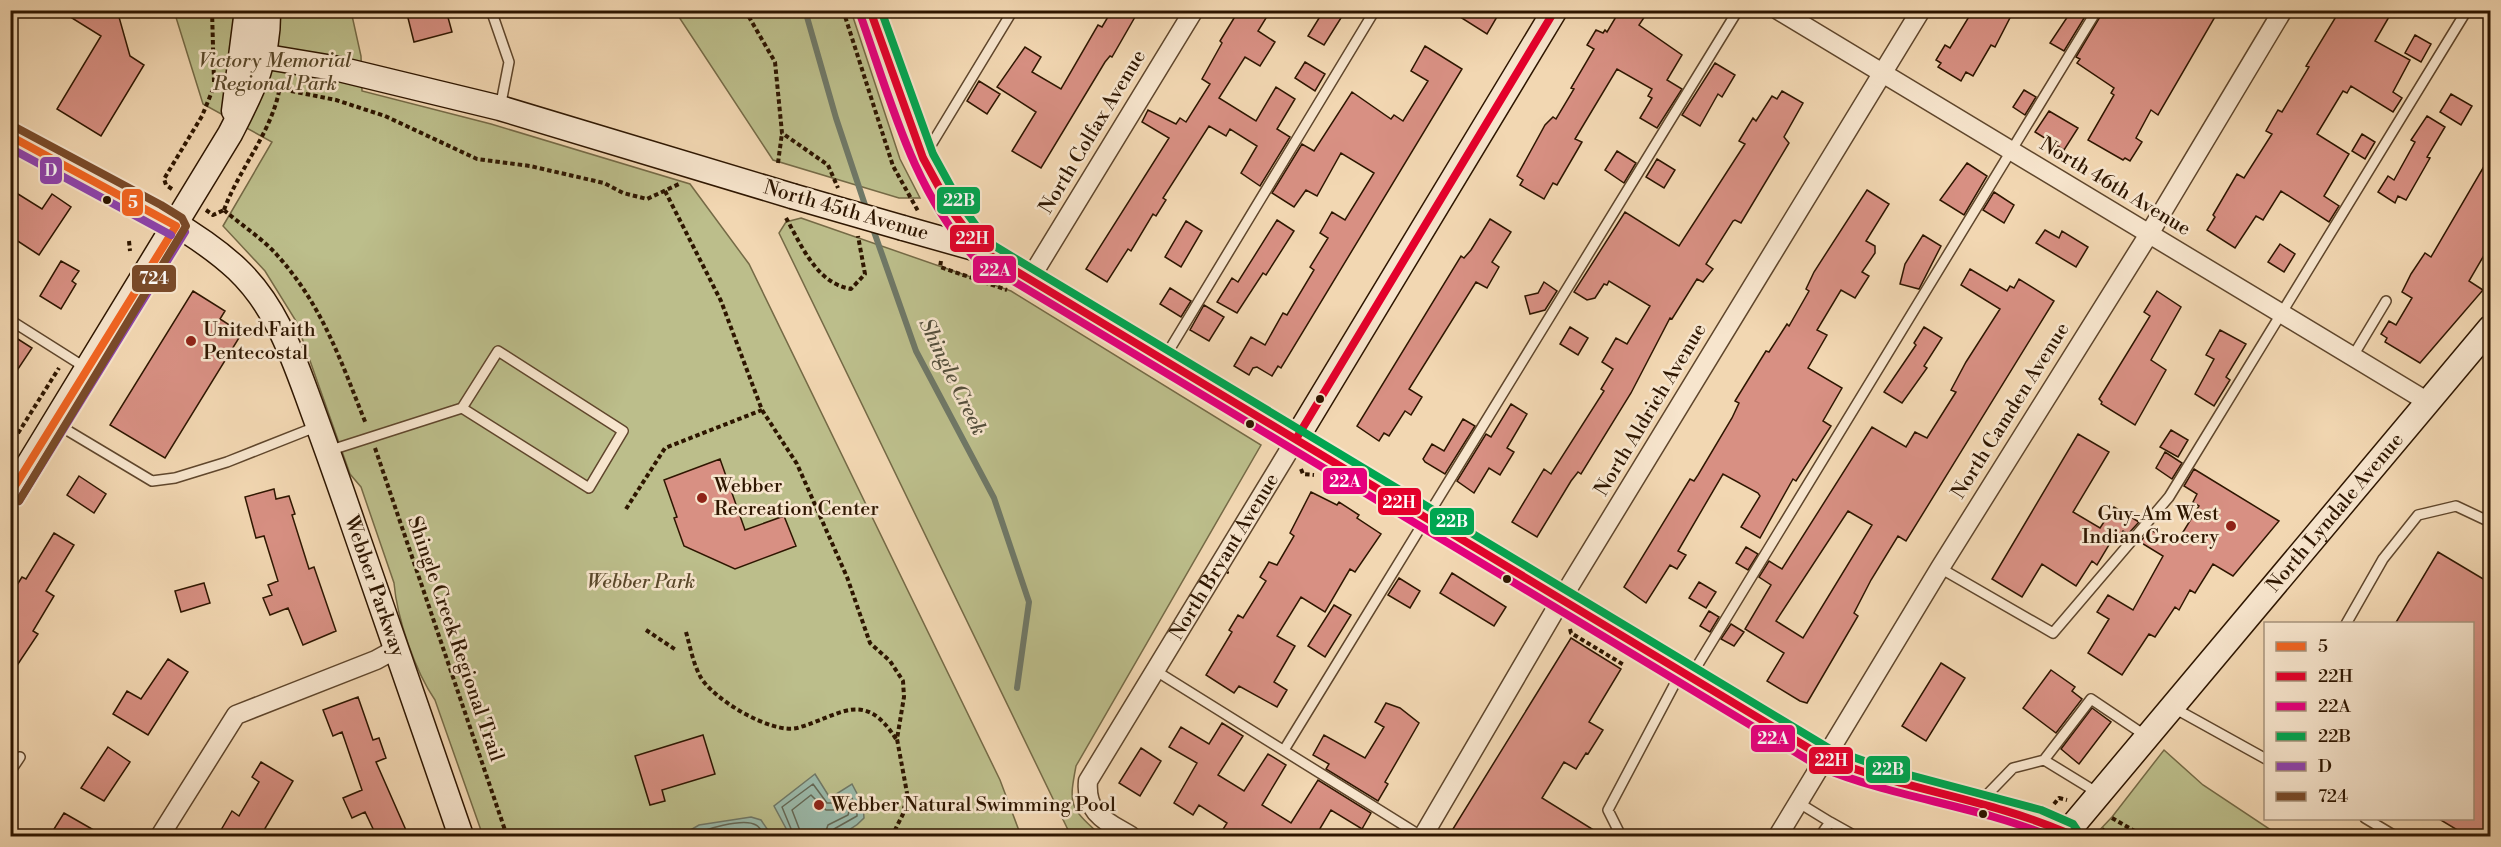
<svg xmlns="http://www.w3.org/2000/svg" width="2501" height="847" viewBox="0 0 2501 847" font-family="'Libre Bodoni',serif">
<rect width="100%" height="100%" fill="#f2d7b2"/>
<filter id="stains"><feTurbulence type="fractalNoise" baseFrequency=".00333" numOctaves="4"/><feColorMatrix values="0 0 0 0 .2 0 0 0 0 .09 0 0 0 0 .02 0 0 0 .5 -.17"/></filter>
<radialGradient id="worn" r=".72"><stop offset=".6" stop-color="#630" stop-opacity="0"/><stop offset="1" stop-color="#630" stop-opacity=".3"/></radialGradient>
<path fill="#bcbe8b" stroke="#756a46" stroke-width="1.5" d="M174,11H351L361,56L362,91L491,124L690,184L749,264L1000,780L1021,836H483L435,700C415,671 397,618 394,583L361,487L350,474L296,321L265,271L223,226L272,142L203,104Z
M675,11H851L900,159L920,198H899L773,160Z
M801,218L1011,291L1261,445L1076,766C1069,803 1069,807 1097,832L1093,836H1071L779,233L786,222Z
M2164,750L2203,785L2280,836H2094L2112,817Z"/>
<path fill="#9bbaab" stroke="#6f7867" stroke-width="1.5" d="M815,774L830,798L852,784L863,805L864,818C844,841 814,837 786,836L789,834L774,806Z
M751,817L761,820L772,836H680L699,825Z"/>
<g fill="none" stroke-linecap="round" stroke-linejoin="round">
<path stroke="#646856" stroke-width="1.5" d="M691,836C703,830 743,817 756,825C760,827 763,833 765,836
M794,836L782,807L813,784L827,803H833L849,794L857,806V816L834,829L832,836
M802,836L792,810L811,795L826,810H835L846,804L850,808L848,815L828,825L824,836"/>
<path stroke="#6f7867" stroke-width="6" d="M805,10L836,118L867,211
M872,226L916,351L994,498L1029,602L1017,688
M971,832L972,836"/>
</g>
<path fill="#d89083" stroke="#2e1600" stroke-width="1.5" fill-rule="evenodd" d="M59,10H117L130,56L144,65L101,136L57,109L101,36Z
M406,10H446L452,32L414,42Z
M1112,10H1139L1112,57L1110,56L1105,62L1041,168L1012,151L1036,112L997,87L1025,47L1041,57L1032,72L1061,89L1098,25L1102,27Z
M1239,10H1271L1258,31L1275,42L1260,66L1245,57L1219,98L1256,121L1276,87L1295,99L1277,129L1290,137L1260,186L1241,173L1257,146L1230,129L1226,136L1209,126L1163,198L1166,200L1156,216L1153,214L1131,251L1128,249L1107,282L1086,269L1169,138L1142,122L1148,110L1176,124L1180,118L1186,122L1210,84L1202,79L1222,43L1220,41Z
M1324,10H1346L1324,45L1308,36Z
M1449,10H1501L1487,34Z
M1620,10H1649L1639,25L1682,55L1667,80L1682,89L1657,128L1640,118L1652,98L1648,96L1652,89L1617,69L1575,139L1582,142L1557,185L1553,183L1544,199L1520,185L1523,180L1517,176L1545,125L1553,117L1556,119L1574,89L1571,88L1594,49L1587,45L1596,30L1603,33L1605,30L1607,32Z
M1973,10H2014L1995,47L1991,45L1973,76L1966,72L1961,81L1938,67L1941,63L1936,60L1945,45L1950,48Z
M2072,10H2089L2064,51L2050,43Z
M2104,10H2219L2158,115L2151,110L2136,138L2142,142L2130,161L2125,158L2123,160L2088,140L2114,95L2111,93L2114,88L2077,63L2080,59L2076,57Z
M2340,10H2393L2375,41L2410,60L2393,92L2402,98L2393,112L2351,86L2347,93L2343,91L2317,134L2349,154L2324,196L2339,206L2329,222L2281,191L2263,220L2256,216L2235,248L2207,230L2215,217L2213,215L2237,174L2244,178L2272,134L2266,131L2278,110L2282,112L2309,67L2306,66Z
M2415,35L2431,44L2421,62L2405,53Z
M1425,46L1462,69L1281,368L1278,366L1272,376L1257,367L1253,368L1249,375L1234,366L1251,337L1265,345L1283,313L1287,315L1314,270L1310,267L1328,238L1320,233L1332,212L1345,220L1374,173L1341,153L1317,196L1306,190L1294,207L1272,193L1302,144L1314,151L1352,92L1391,119L1394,115L1403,121L1428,81L1411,71Z
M1305,62L1325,74L1315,91L1295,78Z
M1715,63L1735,75L1722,97L1718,94L1700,126L1682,115Z
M979,81L1000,94L987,114L967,101Z
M2024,90L2036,97L2025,115L2013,107Z
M1782,91L1803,103L1784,137L1789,143L1741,223L1735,220L1733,221L1706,264L1713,269L1703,282L1697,279L1672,319L1670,318L1631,393L1581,474L1578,472L1571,481L1537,537L1512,522L1544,469L1551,474L1604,391L1601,389L1613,369L1602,362L1616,338L1627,344L1650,306L1609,281L1607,285L1604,284L1595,298L1587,300L1574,292L1625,212L1679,246L1745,144L1739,141L1753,118L1756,121L1772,96L1777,99Z
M2451,94L2472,106L2461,125L2440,112Z
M2049,111L2078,128L2064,150L2035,132Z
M2427,116L2445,127L2427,157L2430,158L2406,200L2398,196L2395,203L2378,192L2388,176L2394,180L2415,142L2411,140Z
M2362,134L2375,142L2365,159L2352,151Z
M1617,151L1636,163L1624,183L1605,170Z
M2490,156V245L2469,281L2483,290L2420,363L2385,342L2387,338L2381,334L2389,321L2396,325L2412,298L2402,292L2411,274L2425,253L2431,257Z
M1657,159L1675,170L1664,188L1646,177Z
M1967,163L1987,176L1964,215L1940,200Z
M10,189L42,209L52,194L71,207L39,255L10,236Z
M1867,190L1889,204L1866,241L1875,246V253L1862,272L1869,276L1855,298L1841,290L1817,330L1827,335L1808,368L1842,388L1823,421L1831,426L1796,481L1793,479L1760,538L1741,527L1760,496L1758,493L1723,474L1678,551L1686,555L1677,569L1670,565L1646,603L1624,587L1690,479L1694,481L1698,475L1732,418L1739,403L1735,401L1748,380L1766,351L1769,352L1787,324L1789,326L1809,291L1806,289L1814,272Z
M1994,192L2014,205L2004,223L1983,210Z
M1490,219L1511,232L1492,262L1499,267L1487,288L1476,282L1409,389L1422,397L1411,415L1405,411L1389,436L1384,433L1379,441L1357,426L1461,256L1464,258L1471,250Z
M1277,220L1294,231L1266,275L1263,273L1237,313L1217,302L1232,278L1238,282Z
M1186,221L1202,231L1181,267L1165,257Z
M2045,230L2059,238L2062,231L2088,247L2076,267L2036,243Z
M1923,235L1941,246L1919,289L1900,284L1905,264Z
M2280,244L2295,254L2284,272L2268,262Z
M61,261L79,271L72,281L76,284L61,309L40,296Z
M1970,269L2007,291L2010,286L2014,288L2019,279L2054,301L1906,541L1898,536L1871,580L1854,613L1858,616L1807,703L1800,701L1767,681L1784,653L1745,629L1771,585L1759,577L1769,561L1782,569L1872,427L1906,447L1915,432L1927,438L1956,392L1951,390L1966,362L2000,309L1961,285ZM1848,511L1872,525L1803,638L1776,621Z
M1544,282L1557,291L1545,310L1530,314L1525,296L1538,293Z
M1170,288L1191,301L1181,317L1160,304Z
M193,291L225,311L220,319L242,333L165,458L110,425Z
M2157,291L2181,307L2151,360L2166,370L2135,425L2101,404L2102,402L2099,399L2150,316L2144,312Z
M1204,305L1224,317L1209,341L1190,330Z
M1570,327L1588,338L1578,355L1560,344Z
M1924,327L1942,338L1924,366L1927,368L1902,403L1884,392L1916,345L1914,343Z
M2220,330L2246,344L2226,377L2230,380L2214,406L2195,394L2214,359L2206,355Z
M10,334L32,348L10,381Z
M1511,404L1527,414L1507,448L1514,452L1500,475L1489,468L1474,493L1457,481L1486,434L1491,437Z
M1463,419L1475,426L1445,474L1425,462L1423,459L1432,444L1444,451Z
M2171,430L2188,440L2178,457L2160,447Z
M2078,434L2109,452L2073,512L2100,528L2114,507L2139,522L2128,534L2123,531L2120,536L2116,533L2097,565L2092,561L2076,586L2042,564L2022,597L1992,579Z
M2165,452L2182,463L2172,479L2156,468Z
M720,459L745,530L784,516L796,546L735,569L684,546L674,518L677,517L664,480Z
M2194,469L2279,521L2233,576L2213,564L2195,593L2190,590L2179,610L2175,607L2155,637L2149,634L2122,675L2088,653L2109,619L2097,612L2108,595L2133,610L2163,556L2140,542L2150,530L2177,542L2199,506L2193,502L2197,494L2184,486Z
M79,476L106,494L94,513L67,495Z
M274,489L276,499L289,496L295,514L292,515L309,569L314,567L336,631L303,645L288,608L270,615L263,598L272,595L268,585L278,581L264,536L256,538L245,497Z
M1311,492L1337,505L1339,502L1359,515L1357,518L1381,534L1355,572L1350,569L1325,612L1301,597L1277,636L1295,646L1274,682L1287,690L1277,707L1239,686L1234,693L1206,675L1232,632L1229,630L1238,615L1243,618L1266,581L1260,577L1269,562L1277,565L1294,536L1290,533Z
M54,533L74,545L46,591L54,596L33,631L38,634L10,676V617L17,606L10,602V596L22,577L26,579Z
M1746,547L1758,554L1748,570L1736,563Z
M2438,552L2490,583V830L2487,837H2469L2439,819H2472V624H2395Z
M1452,573L1506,607L1494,626L1440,593Z
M1399,578L1420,591L1410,608L1388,595Z
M1699,582L1716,592L1706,608L1689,598Z
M204,583L210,603L181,612L175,591Z
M1334,605L1351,615L1325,657L1308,646Z
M1709,611L1719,617L1710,632L1700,626Z
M1731,624L1744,632L1734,646L1721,639Z
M1571,638L1621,669L1589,722L1603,730L1588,754L1586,753L1576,769L1564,762L1542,798L1605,837H1448Z
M168,659L188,672L148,735L113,714L127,691L141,699Z
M1941,663L1965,678L1926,741L1902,726Z
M2051,670L2075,687L2072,691L2082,699L2056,733L2023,708Z
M358,697L373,740L379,738L386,758L376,762L409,837H377L365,812L352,818L343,798L362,790L342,732L333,736L323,710Z
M1386,703L1400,708L1419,723L1385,782L1388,784L1378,801L1326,769L1329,764L1313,755L1324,735L1365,758L1384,727L1375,722Z
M2092,708L2111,722L2079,764L2061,749Z
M1222,723L1243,736L1218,775L1244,791L1268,754L1286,765L1262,805L1291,823L1318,780L1371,813L1362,829L1331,810L1315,837H1231L1222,831L1227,823L1199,805L1193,815L1174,803L1197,763L1169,747L1181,727L1209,744Z
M703,735L715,774L662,790L665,801L650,805L635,756Z
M108,747L130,762L104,801L81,788Z
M1141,748L1161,761L1140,796L1119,783Z
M261,762L293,781L260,837H217L232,811L239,816L259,782L252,777Z
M64,813L106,837H49Z"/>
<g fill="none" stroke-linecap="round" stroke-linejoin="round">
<defs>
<path id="lane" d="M491,10L509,62L500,108
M925,155L1013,10
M10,320L86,368
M2353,356L2386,301
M1165,357L1375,10
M55,423L152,481L175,478L227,462L318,426
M328,451L462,408L498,351L623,431L589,488L462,408
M1940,568L2053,633L2169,497L2467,10
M2346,624L2383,559L2418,515L2456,506L2490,522
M1156,671L1421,836
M1691,676L2097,10
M2174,708L2266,759
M1284,750L1738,10
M2044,760L2098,793
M10,772L20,757
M1982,800L2013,768L2044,760L2091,699L2146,736
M1799,803L1830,822
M2365,818L2395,836
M1621,836L1608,810L1681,672
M1820,836L1830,822L1855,836"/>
<g id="street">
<path d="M1778,10L2428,402"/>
<path d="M1031,277L1194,10"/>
<path d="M160,836L236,715L376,660L396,649"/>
<path id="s1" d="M1131,836C1106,821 1085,814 1088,781L1296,439"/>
<path d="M1423,836L1561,600L1921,10"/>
<path d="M1778,836L1940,568L2149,234L2283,10"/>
</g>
<g id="secondary">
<path d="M870,10L923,158L952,211L981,250"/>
<path d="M243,53L339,69L500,108L792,196"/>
<path d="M234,111L247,10"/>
<path id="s2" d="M10,136C81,178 178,214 237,269C276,306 292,354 310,403C325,444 340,486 354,527C390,630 425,733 461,836"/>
<path d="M903,228L981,250L1012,266L1825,758C1902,794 1990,795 2067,833"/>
<path d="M1296,439L1555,10"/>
<path d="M10,495L230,134C252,91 269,60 268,10"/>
<path id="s3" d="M2064,836L2490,328"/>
</g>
</defs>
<use href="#lane" stroke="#5f462c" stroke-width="12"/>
<use href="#street" stroke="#5f462c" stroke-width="21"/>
<use href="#secondary" stroke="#2e1600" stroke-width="27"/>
<path stroke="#2e1600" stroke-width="4" stroke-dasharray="4.5 3" stroke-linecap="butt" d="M212,10L214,82
M745,10L775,62L782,133L828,165L838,188
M843,10L893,166L918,211
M291,91L336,100L385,116L477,159L530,166L604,183L623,193L647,199L679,184
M778,163L782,133
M172,189L166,185L164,179L202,116L213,89
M665,191L721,301L762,410L797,464L847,577L870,643L890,661L903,681L904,697L897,739L907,793L903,814L892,836
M206,210L213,215L224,210
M224,210C241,225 262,238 277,255C323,306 341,362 366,424
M224,210C240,166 276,128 281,79
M786,218C802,246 816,283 851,289L865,274L858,236
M129,241L130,251
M941,261L940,267L1007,290
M10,446L59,368
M375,448L507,836
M1301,469L1303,474L1314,475
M626,509L665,448L762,410
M1570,629L1571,633L1624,665
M646,630L676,650
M686,632C690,646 693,663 700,676C712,699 771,734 797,728C840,716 864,688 896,739
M2054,804L2059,798L2067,800
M2112,818L2143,836
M2102,829L2110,836"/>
<use href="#lane" stroke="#f7e5cd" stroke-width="9"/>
<use href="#street" stroke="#f7e5cd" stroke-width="18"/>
<use href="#secondary" stroke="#f7e5cd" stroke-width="24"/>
<defs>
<path id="secondary-bridge" d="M792,196L903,228"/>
</defs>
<use href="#secondary-bridge" stroke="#2e1600" stroke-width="27" stroke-linecap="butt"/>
<use href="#secondary-bridge" stroke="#f7e5cd" stroke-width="24"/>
<defs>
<path id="bus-1" d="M10,136L176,226
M10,494L176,226"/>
<path id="bus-2" d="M870,10L923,158L952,211L981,250L1825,758C1904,790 1989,799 2067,833L2064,836
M1296,439L1555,10"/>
<path id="bus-3" d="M860,14C890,98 913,191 975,258L1820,767C1894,798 1975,805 2049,836"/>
<path id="bus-4" d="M881,10L933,154L961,205L988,242L1830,749L1887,769L2041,810L2073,824L2077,830V836"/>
<path id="bus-5" d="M10,148L171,235
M19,501L185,232"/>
<path id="bus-6" d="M15,127L161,205L182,218L186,226L19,501"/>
</defs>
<use href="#bus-1" stroke="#f7e5cd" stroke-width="12"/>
<use href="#bus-2" stroke="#f7e5cd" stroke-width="12"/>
<use href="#bus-3" stroke="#f7e5cd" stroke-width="12"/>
<use href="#bus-4" stroke="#f7e5cd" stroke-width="12"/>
<use href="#bus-5" stroke="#f7e5cd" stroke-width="12"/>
<use href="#bus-6" stroke="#f7e5cd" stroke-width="12"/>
<use href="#bus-1" stroke="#f26522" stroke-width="8"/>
<use href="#bus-2" stroke="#e4002b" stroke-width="8"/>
<use href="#bus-3" stroke="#e5007d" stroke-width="8"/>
<use href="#bus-4" stroke="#00a651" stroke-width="8"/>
<use href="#bus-5" stroke="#8e44ad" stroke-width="8"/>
<use href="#bus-6" stroke="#7a4b2a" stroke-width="8"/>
</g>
<g fill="#2e1600" stroke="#f7e5cd" stroke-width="2">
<circle cx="107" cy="200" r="5"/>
<circle cx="1320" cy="399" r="5"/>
<circle cx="1250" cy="424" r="5"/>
<circle cx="1507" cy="579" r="5"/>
<circle cx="1983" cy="814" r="5"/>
</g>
<g fill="#8f2418" stroke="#f7e5cd" stroke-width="2">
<circle cx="191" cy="341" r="6"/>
<circle cx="702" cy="498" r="6"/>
<circle cx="2231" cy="526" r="6"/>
<circle cx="819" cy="805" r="6"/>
</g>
<g text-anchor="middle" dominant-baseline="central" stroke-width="5" stroke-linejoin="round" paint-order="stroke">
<g font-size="20" font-style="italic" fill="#59482a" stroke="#f7e5cd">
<text x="275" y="61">Victory Memorial<tspan x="275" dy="23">Regional Park</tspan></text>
<text x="641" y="582">Webber Park</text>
</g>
<g font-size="20" fill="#2e1600" stroke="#f7e5cd">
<text transform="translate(1093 132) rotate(-59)">North Colfax Avenue</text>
<text transform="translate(2115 187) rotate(31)">North 46th Avenue</text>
<text transform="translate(846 211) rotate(16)">North 45th Avenue</text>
<text transform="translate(1651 410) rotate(-59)">North Aldrich Avenue</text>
<text transform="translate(2011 411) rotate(-58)">North Camden Avenue</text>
<text stroke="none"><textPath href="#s3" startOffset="422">North Lyndale Avenue</textPath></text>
<text stroke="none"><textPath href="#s1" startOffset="338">North Bryant Avenue</textPath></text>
<text stroke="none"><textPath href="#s2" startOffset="612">Webber Parkway</textPath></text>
<text transform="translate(455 639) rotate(71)">Shingle Creek Regional Trail</text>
</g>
<g font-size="20" fill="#2e1600" stroke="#f7e5cd" text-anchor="start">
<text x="203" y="330">United Faith<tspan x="203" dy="23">Pentecostal</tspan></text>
<text x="714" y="486">Webber<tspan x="714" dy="23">Recreation Center</tspan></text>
<text x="2219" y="514" text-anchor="end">Guy-Am West<tspan x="2219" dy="23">Indian Grocery</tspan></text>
<text x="831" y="805">Webber Natural Swimming Pool</text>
</g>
<g font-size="21" font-style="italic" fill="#544f3c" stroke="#f7e5cd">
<text transform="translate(952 377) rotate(64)">Shingle Creek</text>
</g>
</g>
<g stroke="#f7e5cd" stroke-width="2">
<rect x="39" y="156" width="24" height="29" rx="6" fill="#8e44ad"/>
<rect x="936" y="186" width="45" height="29" rx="6" fill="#00a651"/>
<rect x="121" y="188" width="23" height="29" rx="6" fill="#f26522"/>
<rect x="949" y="224" width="46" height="29" rx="6" fill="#e4002b"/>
<rect x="972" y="255" width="45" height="29" rx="6" fill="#e5007d"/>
<rect x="131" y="264" width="46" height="29" rx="6" fill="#7a4b2a"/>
<rect x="1322" y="467" width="46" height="28" rx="6" fill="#e5007d"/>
<rect x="1377" y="487" width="45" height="29" rx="6" fill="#e4002b"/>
<rect x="1429" y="507" width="46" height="29" rx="6" fill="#00a651"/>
<rect x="1750" y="724" width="46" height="29" rx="6" fill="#e5007d"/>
<rect x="1808" y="746" width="46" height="29" rx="6" fill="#e4002b"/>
<rect x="1865" y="755" width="46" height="29" rx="6" fill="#00a651"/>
</g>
<g font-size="16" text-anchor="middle" font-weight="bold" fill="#fff">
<text x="51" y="176">D</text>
<text x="959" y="206">22B</text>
<text x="133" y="208">5</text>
<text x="972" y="244">22H</text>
<text x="995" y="276">22A</text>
<text x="154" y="284">724</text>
<text x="1345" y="487">22A</text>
<text x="1399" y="508">22H</text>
<text x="1452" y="527">22B</text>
<text x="1773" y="744">22A</text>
<text x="1831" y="766">22H</text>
<text x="1888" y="775">22B</text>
</g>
<rect width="2501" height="847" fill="none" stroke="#f2d7b2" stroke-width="36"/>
<rect x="12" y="12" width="2477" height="823" fill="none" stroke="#2e1600" stroke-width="3"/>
<rect x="18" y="18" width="2465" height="811" fill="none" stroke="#2e1600" stroke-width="1.5"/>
<rect x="2264" y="622" width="210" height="198" fill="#f7e5cd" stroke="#a7927b" stroke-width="1.5"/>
<rect x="2276" y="642" width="30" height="9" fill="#f26522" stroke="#a7927b" stroke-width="1.5"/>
<text x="2318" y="652" font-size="18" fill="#2e1600">5</text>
<rect x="2276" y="672" width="30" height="9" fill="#e4002b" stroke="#a7927b" stroke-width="1.5"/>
<text x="2318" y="682" font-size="18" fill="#2e1600">22H</text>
<rect x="2276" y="702" width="30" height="9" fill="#e5007d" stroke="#a7927b" stroke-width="1.5"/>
<text x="2318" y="712" font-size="18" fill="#2e1600">22A</text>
<rect x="2276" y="732" width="30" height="9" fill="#00a651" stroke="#a7927b" stroke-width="1.5"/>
<text x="2318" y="742" font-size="18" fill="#2e1600">22B</text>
<rect x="2276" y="762" width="30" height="9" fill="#8e44ad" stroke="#a7927b" stroke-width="1.5"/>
<text x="2318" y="772" font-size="18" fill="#2e1600">D</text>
<rect x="2276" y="792" width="30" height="9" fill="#7a4b2a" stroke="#a7927b" stroke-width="1.5"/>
<text x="2318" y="802" font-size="18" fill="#2e1600">724</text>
<rect width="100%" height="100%" filter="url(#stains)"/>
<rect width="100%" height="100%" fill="url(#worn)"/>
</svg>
